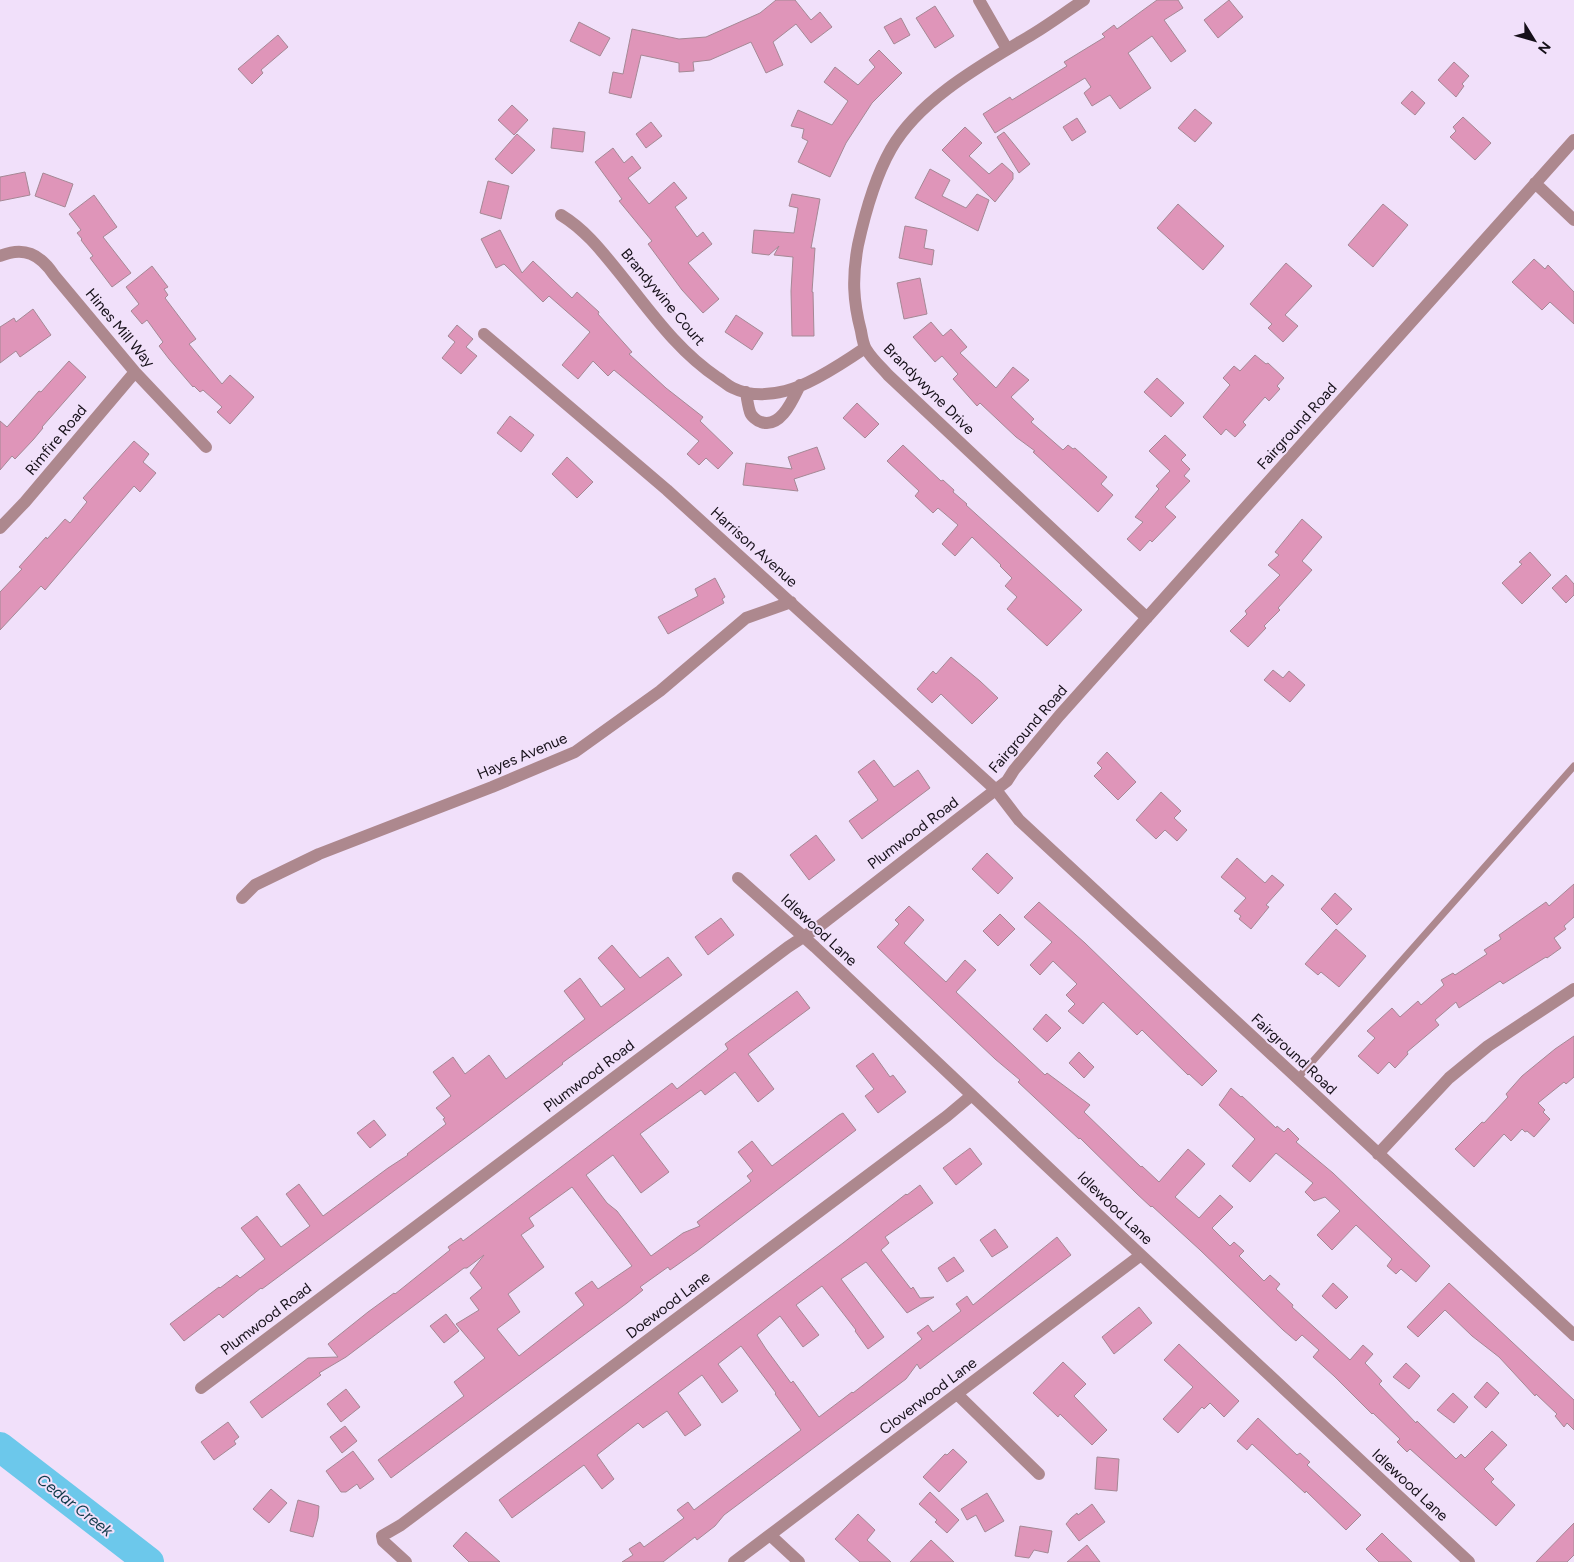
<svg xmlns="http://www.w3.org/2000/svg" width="1574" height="1562" viewBox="0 0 1574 1562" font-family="Figtree,sans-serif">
<rect width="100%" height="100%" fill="#f1e0fa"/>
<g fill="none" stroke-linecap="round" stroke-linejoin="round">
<path stroke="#6cc8eb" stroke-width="30" d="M0,1447L149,1562"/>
</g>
<path fill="#df95b9" stroke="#a58895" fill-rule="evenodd" d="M776,0H795L811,20L820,12L832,27L811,43L796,24L773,42L783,65L766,73L751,42L710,60L693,62L694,71L679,72V63L641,55L631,98L609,93L613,72L623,74L632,29L679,39L706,37L760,13Z
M1157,0H1178L1183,8L1164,20L1186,51L1171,62L1152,36L1128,53L1151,88L1120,109L1110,95L1092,106L1084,93L1091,87L1085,78L995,133L983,114L1010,97L1012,100L1067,66L1064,62L1105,37L1102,34L1114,25L1117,29Z
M1229,0L1243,17L1218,38L1204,20Z
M935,6L954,36L935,48L916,18Z
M901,18L910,35L894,44L884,27Z
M579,22L610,38L600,56L570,41Z
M278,35L288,47L261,70L263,73L252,84L238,69Z
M879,50L902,73L872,103L846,143L830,177L798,162L808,141L802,138L804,129L791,126L798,110L832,125L848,101L824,82L835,67L858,85L875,67L869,60Z
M1454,62L1469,76L1462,84L1464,86L1456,97L1438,80Z
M1412,91L1425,103L1415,115L1401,103Z
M512,105L528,120L514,135L498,120Z
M1195,109L1212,123L1195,142L1178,128Z
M1463,117L1491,143L1475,160L1450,137L1456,131L1453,127Z
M1077,118L1086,132L1072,141L1063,127Z
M651,122L662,136L646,148L636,134Z
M965,127L982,143L969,156L989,174L1002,163L1013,173V179L995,202L942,150Z
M553,128L585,132L583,152L551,148Z
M1004,132L1030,164L1019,173L997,137Z
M517,134L535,150L512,174L495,159Z
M613,148L624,163L632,156L641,168L628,178L649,204L674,182L687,198L675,207L697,237L703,232L712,244L688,263L719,299L703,313L682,290L648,244L652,241L619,201L622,199L595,162Z
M930,169L950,180L942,196L966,208L977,194L989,200L978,231L915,198Z
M25,172L30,195L0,201V177Z
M43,173L73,184L65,207L35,196Z
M488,181L509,186L501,219L480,213Z
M792,194L820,199L811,248H815L812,292H813L814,336H792L791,291L793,257L774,255L779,246L769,255L752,253L754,230L794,233L798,208L789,206Z
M94,195L117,227L103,237L131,273L112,287L90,258L93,256L81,240L82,239L77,233L81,230L69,214Z
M1178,204L1224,246L1203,270L1157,228Z
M1383,204L1408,225L1373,267L1348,245Z
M905,226L927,230L924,248L934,250L932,265L899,258Z
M500,230L522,273L533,261L572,298L577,292L599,312L598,314L632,352L629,354L666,388L703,417L700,421L733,453L718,469L706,458L699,465L687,454L699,441L614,370L608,376L593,361L578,379L562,365L590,332L549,296L543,302L504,264L496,268L481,239Z
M1534,259L1545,269L1548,265L1574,292V324L1550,302L1542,310L1512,282Z
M1286,263L1312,286L1285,315L1298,326L1283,342L1268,328L1272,324L1250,304Z
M152,266L168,287L164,289L168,295L165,298L196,339L189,344L222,384L230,375L254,397L230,424L217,412L222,407L203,390L200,392L194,386L193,387L169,359L159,346L163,342L147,320L142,324L131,311L139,304L126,287Z
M920,278L927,314L904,319L897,283Z
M33,309L51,335L20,357L16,351L0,363V327L14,318L16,322Z
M736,315L763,333L752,350L725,332Z
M931,322L943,336L951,329L967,347L960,353L996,388L1013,367L1029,380L1011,397L1034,419L1031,422L1063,450L1068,445L1073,449L1075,448L1107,477L1101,484L1113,495L1098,512L1033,452L1035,451L1016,437L980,403L977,406L953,379L958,374L942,356L935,362L913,337Z
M457,325L473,339L466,347L477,356L461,374L442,358L455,342L448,336Z
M1255,355L1266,364L1268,363L1284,378L1277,386L1280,389L1269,401L1265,397L1243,422L1246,425L1235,437L1226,429L1221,435L1203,417L1230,385L1223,378L1234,366L1240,371Z
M69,361L86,377L42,427L43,428L33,440L15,459L12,456L0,470V421L7,427L39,391L41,392Z
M1157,378L1184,403L1171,417L1144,392Z
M857,403L879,424L865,438L843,418Z
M510,416L534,435L521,452L497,433Z
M1165,435L1186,455L1181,460L1190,469L1184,476L1190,481L1165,507L1176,517L1152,542L1150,540L1140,551L1127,539L1143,522L1135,517L1159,489L1156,486L1170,471L1149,451Z
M134,441L149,454L143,462L156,473L140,492L134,486L45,590L41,586L0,630V592L22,569L19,567L46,537L47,539L65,519L70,523L87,502L83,498Z
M903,445L941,481L943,480L954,490L953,492L967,504L966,505L1082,610L1047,646L1007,609L1017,597L1005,586L1012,578L1000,566L1001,565L972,537L955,556L942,544L958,525L938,508L933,513L915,496L919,491L887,461Z
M817,447L825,469L794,479L798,491L743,485L746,463L792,469L788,457Z
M567,457L593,482L577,498L552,474Z
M1302,519L1322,537L1302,561L1312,570L1278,608L1280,610L1264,626L1266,628L1248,647L1230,631L1247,614L1245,611L1280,575L1268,565L1279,555L1275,552Z
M1530,552L1551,575L1522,604L1502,583L1522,564L1519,562Z
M1566,575L1574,584V595L1566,603L1552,588Z
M715,578L725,597L722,599L724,603L668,634L658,617L698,596L695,589Z
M951,657L980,681L998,698L972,724L941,694L932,703L917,689L933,671L936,674Z
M1273,670L1283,678L1289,671L1305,685L1290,702L1264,680Z
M1107,752L1136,782L1118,800L1094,776L1102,768L1097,763Z
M874,760L894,787L918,770L930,788L862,839L849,821L878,800L858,772Z
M1161,792L1181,811L1174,818L1187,830L1177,841L1165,830L1156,839L1136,820Z
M816,835L835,860L809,880L790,855Z
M987,853L1013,878L998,894L972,869Z
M1237,858L1265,883L1272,875L1284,885L1266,905L1269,907L1251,929L1239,919L1241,916L1234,911L1246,898L1221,877Z
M1574,884V917L1564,926L1566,929L1554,938L1561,948L1547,958L1546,957L1503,984L1500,981L1459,1008L1456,1002L1435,1020L1439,1025L1407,1052L1408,1054L1395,1068L1389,1062L1378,1074L1358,1056L1375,1038L1367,1031L1392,1008L1400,1017L1418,1001L1421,1005L1444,985L1441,980L1453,973L1455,975L1487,954L1484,950L1501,939L1499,935L1546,902L1549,906Z
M1335,893L1352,909L1337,925L1321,909Z
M1039,902L1085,943L1217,1071L1202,1086L1189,1074L1188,1075L1142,1030L1137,1035L1103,1002L1083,1024L1068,1011L1075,1004L1066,995L1077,984L1053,961L1040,975L1030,965L1052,942L1024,917Z
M909,906L924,920L904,943L946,982L965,960L976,970L956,992L1045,1075L1047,1073L1090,1105L1084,1112L1141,1167L1142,1166L1159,1182L1188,1149L1205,1164L1175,1197L1199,1218L1220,1195L1233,1207L1212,1228L1230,1246L1234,1242L1244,1251L1239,1256L1264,1281L1270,1275L1280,1284L1276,1289L1293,1305L1292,1307L1350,1360L1363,1345L1373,1354L1365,1363L1382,1381L1379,1384L1416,1423L1417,1421L1456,1459L1461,1454L1465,1458L1492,1431L1507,1445L1484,1469L1494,1479L1491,1482L1515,1505L1496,1526L1410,1449L1407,1452L1397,1442L1400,1439L1373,1413L1372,1414L1334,1376L1313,1357L1319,1350L1302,1335L1296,1341L1283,1330L1200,1250L1152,1206L1151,1207L1136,1193L1080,1138L1079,1139L1066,1127L1018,1082L1020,1080L995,1059L877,947L899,924L895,920Z
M1000,914L1015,929L998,946L983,931Z
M721,918L734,935L708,955L695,937Z
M1336,929L1366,956L1339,987L1321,972L1318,975L1305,964Z
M612,945L640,978L668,957L682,975L562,1063L563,1064L480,1127L262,1289L261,1288L223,1318L219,1314L184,1341L170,1324L219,1287L220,1288L237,1275L240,1278L265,1259L241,1228L257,1216L281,1247L310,1226L286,1194L299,1184L323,1216L388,1168L408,1155L407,1154L446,1124L443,1119L445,1118L436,1108L451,1096L433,1072L453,1057L465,1074L489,1055L506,1079L585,1019L564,991L580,978L601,1007L625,989L598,958Z
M797,991L810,1008L748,1054L774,1089L758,1102L735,1072L705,1095L701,1090L640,1134L669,1172L641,1193L613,1155L586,1175L607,1203L617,1211L651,1256L683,1233L700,1226L697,1222L751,1181L747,1176L753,1171L738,1152L752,1141L772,1166L839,1115L843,1113L856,1130L697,1251L670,1270L668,1267L640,1287L643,1290L627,1303L391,1478L378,1460L464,1396L454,1382L485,1358L456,1324L479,1310L470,1298L482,1288L470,1273L484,1255L467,1268H464L346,1357L319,1373L321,1375L262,1418L250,1402L308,1358L338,1357L328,1344L368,1312L394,1293L395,1294L450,1250L448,1247L461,1238L463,1241L495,1217L672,1083L677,1089L728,1049L725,1044ZM572,1187L632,1266L598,1289L592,1281L575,1293L584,1305L519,1356L497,1329L520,1312L508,1294L544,1267L521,1235L534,1226L529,1218Z
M1046,1014L1061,1028L1047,1042L1033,1029Z
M1574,1036V1077L1566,1084L1564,1082L1538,1103L1545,1110L1543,1112L1550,1119L1534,1137L1527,1131L1525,1132L1522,1129L1511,1141L1504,1134L1474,1167L1455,1149L1482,1122L1484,1123L1508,1097L1506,1094L1522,1076L1555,1049Z
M1079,1052L1094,1067L1084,1078L1069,1063Z
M873,1053L890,1077L893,1075L906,1092L878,1113L865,1096L874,1089L856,1066Z
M1231,1088L1241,1097L1242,1096L1276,1128L1277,1126L1284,1132L1288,1128L1299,1139L1296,1142L1333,1173L1430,1266L1416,1282L1401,1269L1396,1274L1387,1266L1392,1259L1356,1225L1332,1250L1317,1235L1340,1211L1325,1197L1314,1201L1305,1192L1313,1183L1276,1153L1250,1182L1232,1166L1255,1139L1219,1105Z
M374,1120L386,1135L370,1148L357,1133Z
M970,1148L982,1164L956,1185L943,1168Z
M920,1185L933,1203L885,1237L889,1243L881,1250L911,1289L913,1287L920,1298L934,1297L907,1313L866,1262L841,1279L884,1337L868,1349L855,1331L856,1330L822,1286L796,1305L819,1335L803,1347L780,1316L757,1335L766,1349L791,1383L793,1381L819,1417L852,1392L853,1393L922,1339L917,1333L928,1325L933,1332L961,1311L956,1304L967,1296L973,1305L1057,1237L1071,1255L933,1359L920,1369L917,1364L906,1379L724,1515L715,1526L697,1540L695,1537L663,1562H622L633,1555L629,1549L640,1542L644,1547L684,1518L677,1510L688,1502L694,1510L801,1430L775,1394L776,1393L741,1346L718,1364L738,1391L722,1403L702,1375L678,1393L701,1425L685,1436L667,1411L643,1428L638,1423L597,1455L614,1479L602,1489L584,1465L512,1518L499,1500L843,1243L906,1194L907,1195Z
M995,1229L1008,1247L992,1257L980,1240Z
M954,1257L964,1271L947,1282L938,1268Z
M1333,1283L1348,1297L1336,1309L1322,1296Z
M1449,1283L1574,1400V1430L1567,1423L1564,1427L1555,1416L1557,1414L1536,1394L1535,1396L1499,1357L1472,1336L1445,1310L1418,1337L1407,1327Z
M1139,1307L1152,1323L1114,1354L1102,1337Z
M446,1314L459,1331L444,1343L430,1326Z
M1179,1344L1239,1401L1224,1417L1210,1403L1204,1409L1202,1407L1178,1433L1163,1419L1193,1387L1164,1360Z
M1063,1362L1086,1384L1074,1396L1107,1430L1092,1445L1060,1414L1058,1417L1033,1393Z
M1406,1363L1420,1376L1409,1389L1393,1377Z
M1487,1382L1499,1393L1486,1408L1474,1397Z
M346,1389L360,1407L341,1422L327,1404Z
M1453,1393L1468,1407L1454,1423L1437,1410Z
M1258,1418L1297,1455L1300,1453L1310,1462L1307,1465L1361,1515L1346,1530L1306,1491L1305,1493L1252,1444L1247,1450L1237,1441Z
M228,1422L239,1437L234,1441L236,1444L214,1460L201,1442Z
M345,1426L357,1441L342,1453L330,1437Z
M953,1449L967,1462L939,1492L923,1477L945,1454L947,1455Z
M353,1451L374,1479L360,1489L357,1484L346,1492H341L326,1471Z
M1097,1457L1119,1459L1117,1491L1095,1489Z
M271,1489L287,1503L269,1523L253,1509Z
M930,1492L959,1520L947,1533L935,1522L937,1520L919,1504Z
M987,1493L1004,1521L985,1532L976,1515L967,1520L961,1509Z
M298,1500L319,1506L318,1518L313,1537L290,1531Z
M1092,1504L1105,1522L1079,1541L1066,1524L1071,1518L1077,1513L1078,1515Z
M858,1514L875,1530L867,1540L891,1562H860L835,1539Z
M1574,1523V1555L1567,1562H1536Z
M1020,1526L1052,1531L1048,1553L1034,1550L1029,1558L1015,1556Z
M466,1532L500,1562H469L453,1546Z
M1382,1533L1392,1543L1412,1562H1379L1366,1549Z
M931,1540L954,1562H910Z
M1087,1545L1100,1562H1067Z"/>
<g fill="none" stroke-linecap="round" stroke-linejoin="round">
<path stroke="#ad888e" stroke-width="7" d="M1297,1079L1574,766"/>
<path stroke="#ad888e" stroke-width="12" d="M979,0L1007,49
M1084,0C1067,11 1051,23 1033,34C985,63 920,98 891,149C874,179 865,213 858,245C852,277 853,301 861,331C862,337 863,344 866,349C872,359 881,367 888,375L1147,618
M1535,183L1574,220
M561,215C584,229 600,249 617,270C648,308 676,350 718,378C723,381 728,386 733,388C749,396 769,395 785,391C808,386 846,361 865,348
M0,256C24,246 40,254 54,275L135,372L206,447
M484,334L667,490L996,790L1019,820L1574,1335
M746,392C747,399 748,406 750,412C751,416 757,421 761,422C781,429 793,399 800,385
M0,528L25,502L135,372
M738,878L815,947L1141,1255L1469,1562
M242,898L255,885L319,854L492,787L575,752L660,691L746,618L791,602
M1378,1154L1449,1078L1488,1046L1574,989
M201,1388L788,947L817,928L1007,781L1014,770L1059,716L1574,140
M958,1395L1039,1474
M770,1535L799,1562
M406,1562L383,1541L382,1536L401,1525L947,1116L972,1095
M734,1562L1141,1255"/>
</g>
<g text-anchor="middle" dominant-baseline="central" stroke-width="4" stroke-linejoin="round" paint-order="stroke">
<g font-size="15" fill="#161019" stroke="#f1e0fa">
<text transform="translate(663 297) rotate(50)">Brandywine Court</text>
<text transform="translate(120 328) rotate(50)">Hines Mill Way</text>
<text transform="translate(929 389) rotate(45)">Brandywyne Drive</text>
<text transform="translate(1297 426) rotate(-48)">Fairground Road</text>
<text transform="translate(56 440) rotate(-50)">Rimfire Road</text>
<text transform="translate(754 547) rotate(42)">Harrison Avenue</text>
<text transform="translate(1028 729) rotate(-49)">Fairground Road</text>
<text transform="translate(522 756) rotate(-23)">Hayes Avenue</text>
<text transform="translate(913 833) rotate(-37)">Plumwood Road</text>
<text transform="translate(819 930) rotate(43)">Idlewood Lane</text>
<text transform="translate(1294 1054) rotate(43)">Fairground Road</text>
<text transform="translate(589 1076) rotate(-37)">Plumwood Road</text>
<text transform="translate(1115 1208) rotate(44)">Idlewood Lane</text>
<text transform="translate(668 1305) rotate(-37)">Doewood Lane</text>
<text transform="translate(266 1319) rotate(-37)">Plumwood Road</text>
<text transform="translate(928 1396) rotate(-37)">Cloverwood Lane</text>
<text transform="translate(1410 1485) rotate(43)">Idlewood Lane</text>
</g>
<g font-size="16" font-style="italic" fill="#113b4a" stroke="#f1e0fa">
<text transform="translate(75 1505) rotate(38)">Cedar Creek</text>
</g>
</g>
<g transform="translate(1534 40) rotate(127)" stroke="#f1e0fa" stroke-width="4" paint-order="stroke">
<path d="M0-4L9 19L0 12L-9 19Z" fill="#161019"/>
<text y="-8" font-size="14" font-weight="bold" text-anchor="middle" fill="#161019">N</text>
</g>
</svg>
